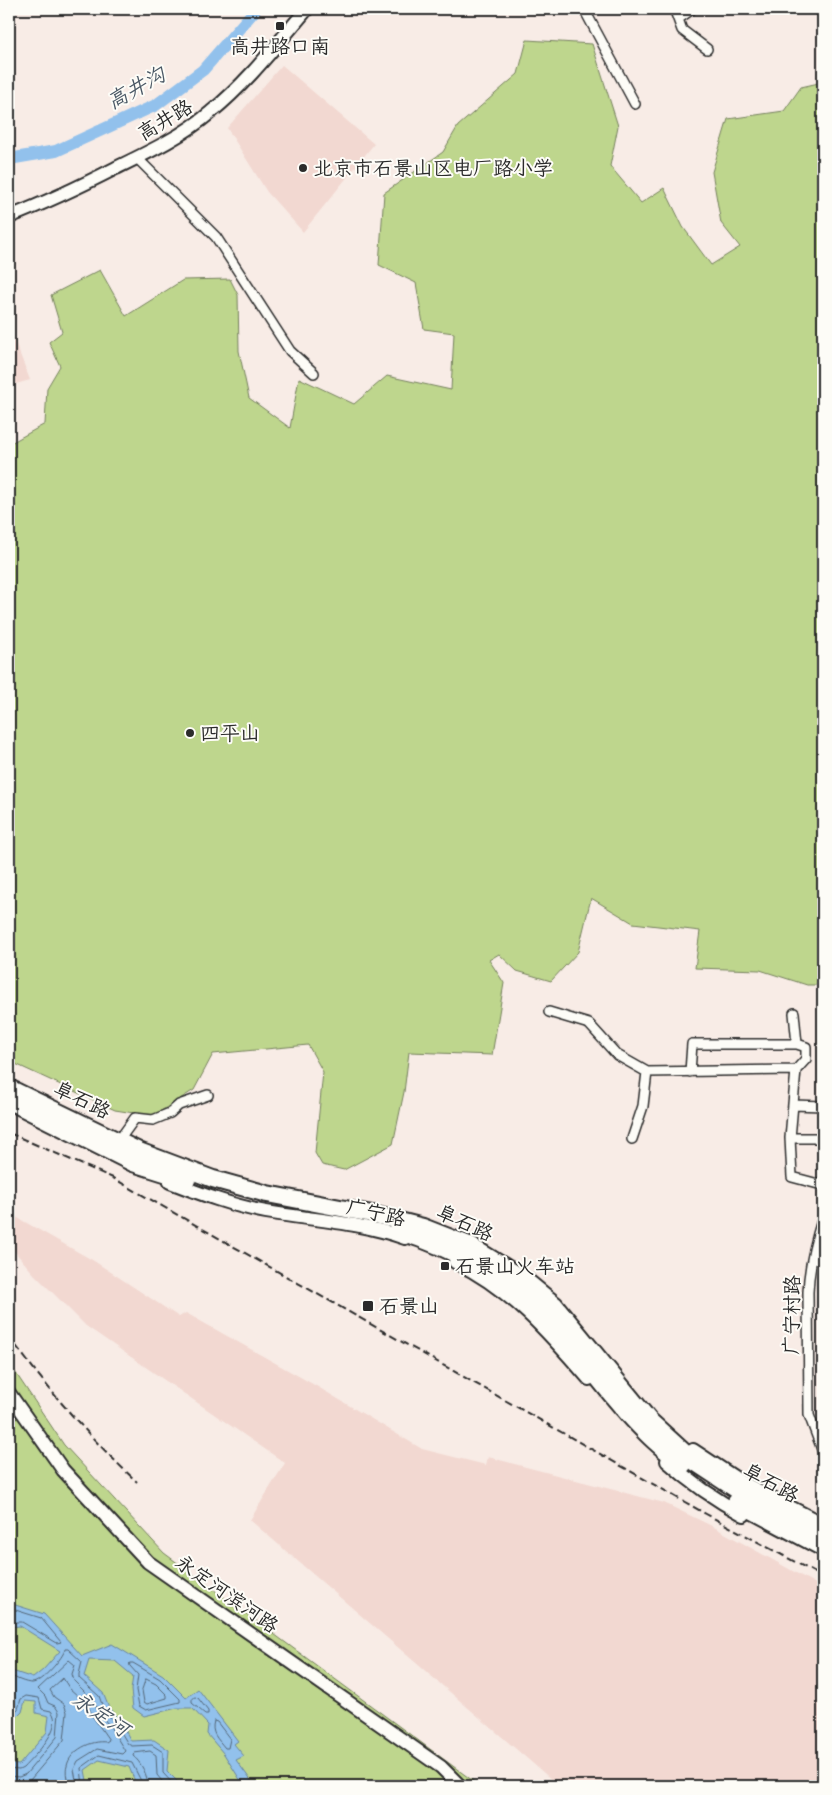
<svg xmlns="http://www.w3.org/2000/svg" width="832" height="1795" viewBox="0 0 832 1795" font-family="Caveat,'LXGW WenKai TC',sans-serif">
<rect width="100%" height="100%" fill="#f8ece6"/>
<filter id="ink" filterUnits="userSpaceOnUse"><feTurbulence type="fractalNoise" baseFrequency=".02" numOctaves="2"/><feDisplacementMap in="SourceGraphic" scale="10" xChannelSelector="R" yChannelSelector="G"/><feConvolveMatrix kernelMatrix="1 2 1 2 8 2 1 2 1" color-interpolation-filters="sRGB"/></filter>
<g filter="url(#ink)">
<path fill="#f2d8d1" d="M282,65L374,144L303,232L267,192L227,128Z
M9,326L30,380L9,386Z
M9,1213L94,1261L179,1317L186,1313L318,1387L422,1449L486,1465L488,1457L664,1503L712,1526L823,1588V1786H559L250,1520L285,1463L86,1326L34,1274L9,1245Z"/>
<path fill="#bed68d" stroke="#74805c" d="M527,40L592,44L618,126L610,166L641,203L664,188L683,227L711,265L740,247L721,223L712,172L728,119L784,111L801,87L823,82V985H807L760,970L695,968L700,931L633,923L591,898L578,952L551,981L517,971L499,954L489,960L504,983L492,1055L409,1052L404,1092L393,1144L344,1170L322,1165L315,1153L323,1072L308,1045L213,1054L194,1090L153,1116L115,1110L9,1061V444L45,424L47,388L60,366L49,342L62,332L51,295L100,270L126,316L183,280L230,279L238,295L239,351L249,398L290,428L299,378L354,404L387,376L451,390L454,333L424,329L416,283L379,265L384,193L443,152L458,126L518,74Z
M9,1363L64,1445L164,1553L480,1786H9Z"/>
<path fill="#92c1ec" stroke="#69859f" d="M9,1603L44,1614L82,1656L112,1644L163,1675L186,1698L198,1689L238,1741L234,1744L244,1756L236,1760L255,1786H244L224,1754L207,1734L208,1725L192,1708H177L144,1716L133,1708L131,1690L133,1676L115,1661L89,1660L84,1676L103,1693L109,1708L120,1721L131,1741L154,1740L169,1750L167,1771L182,1786H137L129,1767L99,1760L85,1770L88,1786H9V1764L19,1765L47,1732L49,1716L36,1713V1702L25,1701L22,1712L9,1725V1670L33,1678L43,1670L60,1651L20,1626L9,1627Z"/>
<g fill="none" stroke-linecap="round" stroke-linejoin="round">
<path stroke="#546778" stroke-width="1" d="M9,1608L41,1618L61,1642L57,1643L22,1622H9
M130,1663H133L160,1679L180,1699V1702L146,1710L139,1706L136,1690L138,1675L130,1666Z
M9,1675C15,1678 25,1683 32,1683C41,1683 64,1657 65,1649H68L82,1662L79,1674V1678L99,1696L104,1710L116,1724L128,1744L132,1746L152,1745L163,1752V1773L175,1786
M146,1679L156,1684L167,1695V1698L147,1704L144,1702L142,1690Z
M195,1697L198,1698L208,1711V1714H205L192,1703V1700Z
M9,1718L18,1709L21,1699L26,1696L39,1698L42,1709L51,1711C65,1727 34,1756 23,1768L19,1770L9,1769
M214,1721L217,1722L230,1739L228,1748H225C218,1739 210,1733 214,1721Z
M9,1776L19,1777L26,1774L57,1737L59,1712L55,1706L48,1703L45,1696L38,1689L69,1660L75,1665L72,1674L74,1681L93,1700L99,1713L111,1728L125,1751L122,1754L97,1749L78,1761L74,1769L77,1786
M9,1783L21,1784L30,1780L64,1740L67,1712L64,1704L54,1697L50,1690L63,1678L69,1688L87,1704L93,1717L109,1740L106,1742C92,1740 70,1750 67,1766C65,1772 67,1780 69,1786
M83,1786L81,1768L99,1755L132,1763L141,1781L142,1786
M148,1786C148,1776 141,1762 133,1756L134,1753L150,1751L156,1755L157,1775L166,1786"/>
<path stroke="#92c1ec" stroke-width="12" d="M9,159L56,151L156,105L203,70L256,9"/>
<defs>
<path id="street" d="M584,9L635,104
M672,9L675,11L682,30L707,49
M678,19L692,9
M137,158L216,237L290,351L314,373
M549,1012L589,1024L617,1055L647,1072L643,1106L632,1139
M794,1013L797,1044L806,1047V1059L796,1070L790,1138L792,1177L822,1185
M647,1072L796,1070
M690,1072L692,1044H797
M793,1105L823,1106
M122,1136L135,1118L153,1120L170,1113L179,1105L208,1095
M790,1138H823
M823,1217C815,1242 809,1266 808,1292L809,1415L823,1452"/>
<path id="secondary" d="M9,217C45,203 81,186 116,168C149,152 183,136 211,112C247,83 277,44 307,9
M170,1182C201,1194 233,1206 266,1212C312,1220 361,1222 405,1238
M455,1262C510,1288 550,1334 589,1379
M9,1393L63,1470L148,1562L441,1767L460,1786
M693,1450L740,1481L823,1524
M667,1461C690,1482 716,1500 744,1515"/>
<path id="highway" d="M9,1088L139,1151L213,1179L267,1194L372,1214L423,1227L469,1245L521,1277L555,1305L650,1421L696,1463L737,1490L823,1535
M9,1101L133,1163L187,1180
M398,1231C452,1248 507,1277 547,1318C581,1352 608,1396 643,1430C655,1443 669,1454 683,1465
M736,1502L823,1548"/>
</defs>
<use href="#street" stroke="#2b2b2b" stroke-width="12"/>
<use href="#secondary" stroke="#2b2b2b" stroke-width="16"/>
<use href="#highway" stroke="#2b2b2b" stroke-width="20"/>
<use href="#street" stroke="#fdfcf7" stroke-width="9"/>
<use href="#secondary" stroke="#fdfcf7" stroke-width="12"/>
<use href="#highway" stroke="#fdfcf7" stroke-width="16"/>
<path stroke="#2b2b2b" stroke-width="2" stroke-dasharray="8 4" stroke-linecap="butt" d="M9,1133L113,1178L139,1193L706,1514L823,1577
M9,1336C47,1389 89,1437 137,1482"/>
</g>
</g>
<g fill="#2b2b2b" stroke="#fdfcf7" stroke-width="2">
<rect x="275" y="21" width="10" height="10" rx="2.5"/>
<circle cx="303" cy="168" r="5"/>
<circle cx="190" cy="733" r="5"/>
<rect x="440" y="1261" width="10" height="10" rx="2.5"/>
<rect x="362" y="1300" width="12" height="12" rx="2.5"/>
</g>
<g text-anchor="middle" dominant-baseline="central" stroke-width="4" stroke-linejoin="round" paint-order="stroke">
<g font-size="20" fill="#2b2b2b" stroke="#fdfcf7" text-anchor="start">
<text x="280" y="46" text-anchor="middle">高井路口南</text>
<text x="313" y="168">北京市石景山区电厂路小学</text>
<text x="200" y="733">四平山</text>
<text x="455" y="1266">石景山火车站</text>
<text x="379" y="1306">石景山</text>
</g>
<g font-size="20" fill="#2b2b2b" stroke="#fdfcf7">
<text transform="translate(165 120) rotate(-31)">高井路</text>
<text transform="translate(82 1100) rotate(26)">阜石路</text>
<text transform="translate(376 1213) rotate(13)">广宁路</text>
<text transform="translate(465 1223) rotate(25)">阜石路</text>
<text transform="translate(792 1315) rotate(-89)">广宁村路</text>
<text transform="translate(771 1483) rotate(29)">阜石路</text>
<text transform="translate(227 1594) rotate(35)">永定河滨河路</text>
</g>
<g font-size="21" font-style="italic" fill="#4a5865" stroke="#fdfcf7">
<text transform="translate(136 88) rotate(-29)">高井沟</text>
<text transform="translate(101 1714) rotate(34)">永定河</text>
</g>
</g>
<rect width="832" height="1795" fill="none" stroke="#fdfcf7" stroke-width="30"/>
<rect x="15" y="15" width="802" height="1765" fill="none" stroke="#2b2b2b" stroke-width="2" filter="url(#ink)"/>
</svg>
